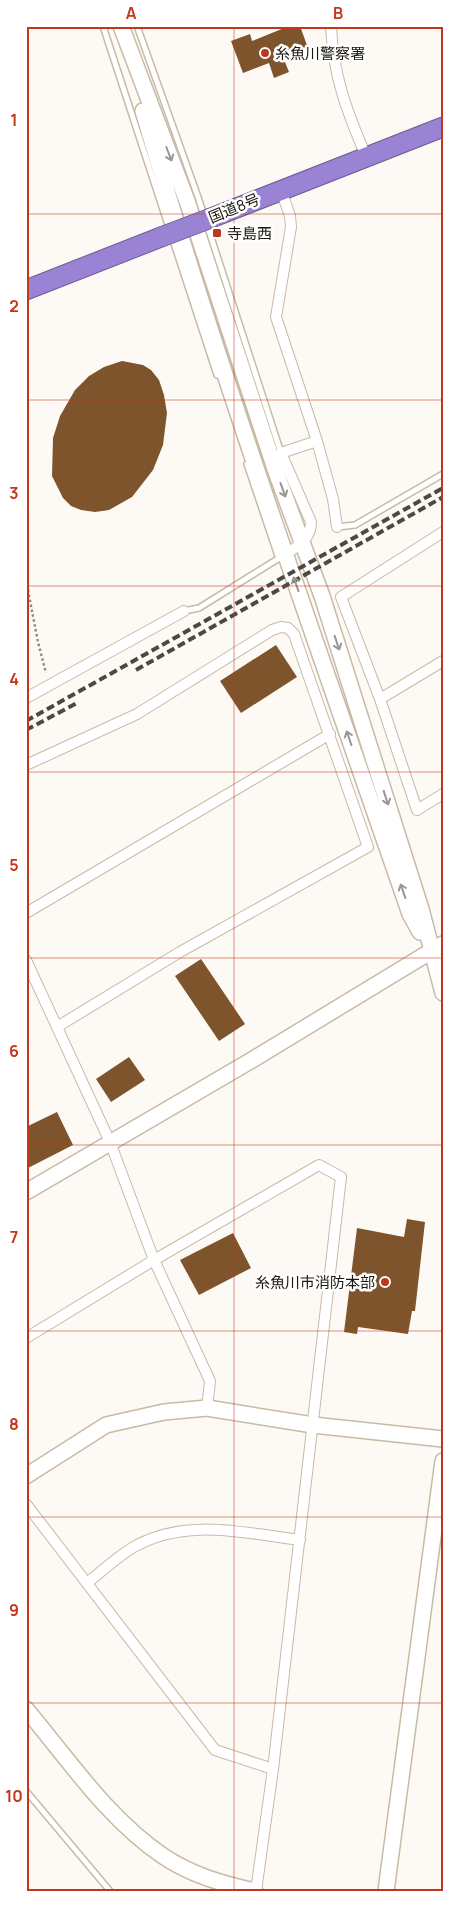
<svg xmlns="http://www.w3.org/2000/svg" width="469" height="1917" viewBox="0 0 469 1917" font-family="Manrope,'Noto Sans JP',sans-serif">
<rect width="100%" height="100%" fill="#fdfaf5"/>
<path fill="#7d542b" d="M289,26H300L308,48L283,57L289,72L274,78L269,63L243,73L231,41L250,34L252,41Z
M122,361L143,365L151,370L159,380L164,395L167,413L163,445L153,470L132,497L109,510L95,512L81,510L71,506L63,498L52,476L53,438L60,416L75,390L89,376L104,367Z
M276,645L297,677L241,713L220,681Z
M201,959L245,1024L219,1041L175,976Z
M129,1057L145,1080L111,1102L96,1079Z
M57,1112L73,1145L26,1169V1127Z
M407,1219L425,1222L415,1311H412L408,1334L358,1327L357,1334L344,1332L357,1228L404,1237Z
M233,1233L251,1268L199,1295L180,1260Z"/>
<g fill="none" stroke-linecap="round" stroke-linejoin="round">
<defs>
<path id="lane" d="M103,26L217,375
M137,26L198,197L281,453
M247,464L279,559
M337,527L355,525L443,474
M184,611L199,608L281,557
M26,1791L110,1891"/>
<path id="street" d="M331,26C333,75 347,112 366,156
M281,190L290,216L291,227L276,317L317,441L333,499L337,527
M443,532L341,597L380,699L417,810L443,794
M286,554C299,545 311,539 311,522L281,453L317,441
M26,698L184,611
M380,699L443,661
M26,765L137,714L272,630L281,627L288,628L294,634L368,847L180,952L57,1027
M26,913L330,734
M26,960L110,1142L154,1260L210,1381L207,1408
M26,1338L154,1260L319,1165L341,1177L273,1769L256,1891
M26,1504L215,1750L273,1769
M87,1583C101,1572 116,1558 132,1548C184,1517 244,1533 300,1540"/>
<path id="secondary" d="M121,26L187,201L276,472L322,596L421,909L443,993
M143,111C222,382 318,647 410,914L420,932
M26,1192L252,1060L443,944
M26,1476L106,1425L164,1412L207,1408L313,1425L443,1439
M26,1709C68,1759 108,1819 163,1856C191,1875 223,1884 255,1891
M386,1891L443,1461"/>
<path id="highway" d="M211,218L443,127
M26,290L161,237"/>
</defs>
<use href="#lane" stroke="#c8baa5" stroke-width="8"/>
<use href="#street" stroke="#c8baa5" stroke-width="12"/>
<use href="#secondary" stroke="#c8baa5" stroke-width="18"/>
<use href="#highway" stroke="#6e5d8f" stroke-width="21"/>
<path stroke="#908c85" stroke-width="2.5" stroke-dasharray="2.5 2.5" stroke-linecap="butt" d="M26,580L38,642L46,673"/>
<use href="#lane" stroke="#fff" stroke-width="5"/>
<use href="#street" stroke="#fff" stroke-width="10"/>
<use href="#secondary" stroke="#fff" stroke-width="15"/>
<use href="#highway" stroke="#9a83d4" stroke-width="19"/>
<path stroke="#4d4941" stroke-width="4" stroke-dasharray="8 4" stroke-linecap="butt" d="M136,670L443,497
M26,721L443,488
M26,730L79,702"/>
<defs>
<path id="highway-bridge" d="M161,237L211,218"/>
</defs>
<use href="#highway-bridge" stroke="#6e5d8f" stroke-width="21" stroke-linecap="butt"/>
<use href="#highway-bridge" stroke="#9a83d4" stroke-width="19"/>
</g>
<defs><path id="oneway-shaft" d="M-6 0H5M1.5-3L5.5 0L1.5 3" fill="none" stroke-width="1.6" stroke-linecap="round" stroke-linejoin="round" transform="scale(1.25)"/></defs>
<g stroke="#999793">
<use href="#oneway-shaft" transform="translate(169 154) rotate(69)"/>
<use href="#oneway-shaft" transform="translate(283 490) rotate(70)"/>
<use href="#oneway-shaft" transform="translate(296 584) rotate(-109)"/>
<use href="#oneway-shaft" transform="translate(337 643) rotate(72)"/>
<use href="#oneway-shaft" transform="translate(349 738) rotate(-109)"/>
<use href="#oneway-shaft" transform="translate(386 798) rotate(72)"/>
<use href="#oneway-shaft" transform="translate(403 891) rotate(-109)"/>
</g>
<path fill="none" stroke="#c1361d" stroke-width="1" stroke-opacity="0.55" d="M234,26V1891M26,214H443M26,400H443M26,586H443M26,772H443M26,958H443M26,1145H443M26,1331H443M26,1517H443M26,1703H443"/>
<g fill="#c1361d" stroke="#fff" stroke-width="2">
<circle cx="265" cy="53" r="5"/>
<rect x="212" y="228" width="10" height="10" rx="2.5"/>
<circle cx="385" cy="1282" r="5"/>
</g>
<g text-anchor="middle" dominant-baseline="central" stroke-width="5" stroke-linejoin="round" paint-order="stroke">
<g font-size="15" fill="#1c170f" stroke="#fff" text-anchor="start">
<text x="275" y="53">糸魚川警察署</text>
<text x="227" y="233">寺島西</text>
<text x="375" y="1282" text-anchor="end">糸魚川市消防本部</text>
</g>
<g font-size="15" fill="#1c170f" stroke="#fff">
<text transform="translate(234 208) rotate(-22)">国道8号</text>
</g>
</g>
<rect width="469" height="1917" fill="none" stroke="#ffffff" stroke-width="55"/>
<rect x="28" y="28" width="414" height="1862" fill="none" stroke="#c1361d" stroke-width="2"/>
<g font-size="16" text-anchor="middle" font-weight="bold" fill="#c1361d">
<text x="131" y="19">A</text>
<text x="338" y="19">B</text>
<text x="14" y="126">1</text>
<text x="14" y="312">2</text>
<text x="14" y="499">3</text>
<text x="14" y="685">4</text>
<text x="14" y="871">5</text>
<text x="14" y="1057">6</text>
<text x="14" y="1243">7</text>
<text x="14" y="1430">8</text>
<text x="14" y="1616">9</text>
<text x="14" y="1802">10</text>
</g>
</svg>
